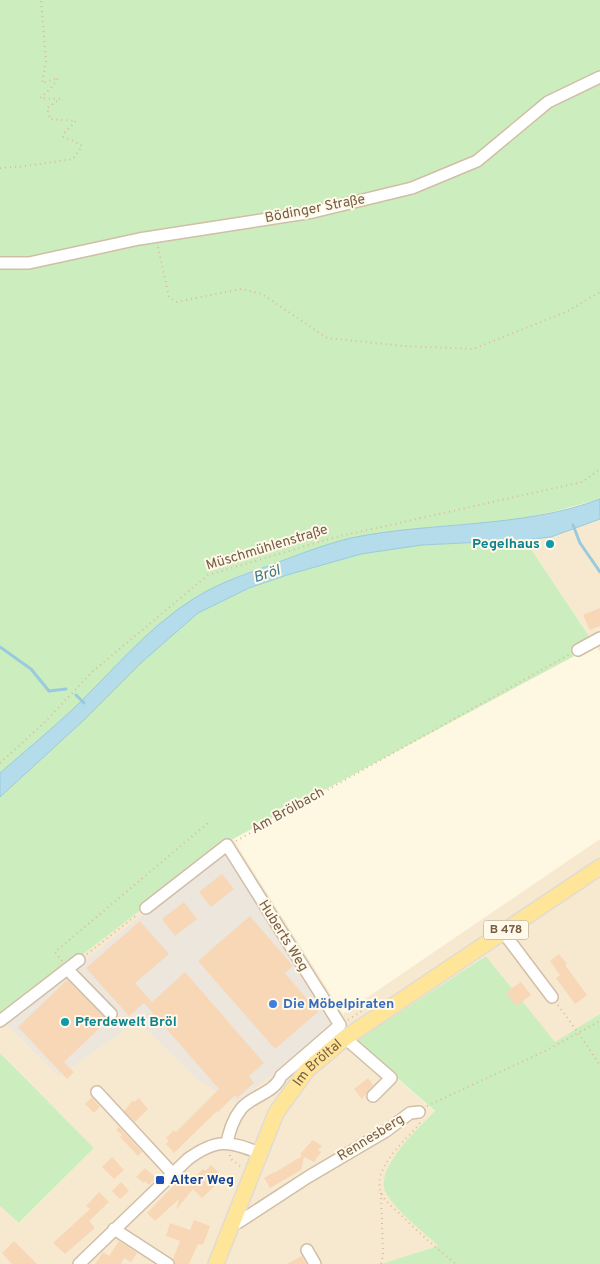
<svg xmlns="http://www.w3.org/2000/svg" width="600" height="1264" viewBox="0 0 600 1264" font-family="Overpass,sans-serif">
<rect width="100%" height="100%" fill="#fef7e1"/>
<path fill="#f7e9cf" d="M600,509V652L525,540Z
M233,839L343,1014L600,839V1014L555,1043L486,956L355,1041L435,1112L403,1146L389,1166L394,1203L438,1246L381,1264H0V1206L20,1223L94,1148L0,1053V1018Z"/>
<path fill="#ede6dd" d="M226,848L338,1025L235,1103L196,1078L138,1021L59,1076L6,1024Z"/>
<path fill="#ccedbe" d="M0,0H600V499L556,511L516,520L430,527L303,553L241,575L193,599L71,711L0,773Z
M525,540L595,645L233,839L0,1018V797L84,720L142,662L198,613L249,588L287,575L361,554L422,545Z
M486,956L555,1042L600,1014V1264H381L438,1246C423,1231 396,1211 386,1193C373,1169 420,1127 435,1111L355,1041Z
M0,1053L94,1148L19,1223L0,1206Z"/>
<path fill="#b4dcea" stroke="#99cadd" d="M600,499V519L551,537L542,538L525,540L422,545L361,554L287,575L249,588L198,613L142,662L84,720L0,797V773C24,752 48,732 71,711C111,673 146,629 193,599C218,583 248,573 276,563C300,554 326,544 351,538C433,521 520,529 600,499Z"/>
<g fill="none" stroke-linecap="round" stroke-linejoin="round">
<path stroke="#99cadd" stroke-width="3" d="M573,525L580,543L600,572
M0,647L31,669L49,691L66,689
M76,695L84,703"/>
</g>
<path fill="#f7d7b6" d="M600,608V626L590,630L583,615Z
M222,874L234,889L211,907L199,892Z
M184,902L197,919L175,936L162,919Z
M250,916L293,966L285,973L318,1012L275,1049L198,961Z
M140,921L169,954L135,983L152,1002L185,972L264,1063L249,1076L254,1083L237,1098L235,1095L218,1112L217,1111L174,1153L166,1144L169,1141L166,1138L174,1130L176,1132L219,1089L144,1003L129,1016L86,968Z
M559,954L567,964L565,965L587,995L575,1004L556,978L560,975L550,961Z
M67,980L108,1020L64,1062L74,1072L67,1079L18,1027Z
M521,982L531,995L516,1006L506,992Z
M368,1078L373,1085L362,1099L354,1089Z
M92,1097L100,1107L94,1113L85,1104Z
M139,1098L148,1109L135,1122L124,1111L133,1100L134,1102Z
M119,1127L142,1152L138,1156L120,1137L122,1135L116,1130Z
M313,1140L322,1146L318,1150L321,1152L314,1162L304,1157L301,1170L270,1188L264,1178L274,1172V1173L302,1156L300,1154Z
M112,1157L124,1170L114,1179L102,1167Z
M211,1165L219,1173L214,1179L218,1183L202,1198L193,1189L176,1210L179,1199L155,1221L147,1213L179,1180L185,1187L203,1169L205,1171Z
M145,1168L156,1178L149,1185L145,1181L144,1183L136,1177Z
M121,1182L129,1191L120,1199L112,1191Z
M99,1192L109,1202L89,1221L95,1228L65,1254L53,1243L90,1209L86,1206Z
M194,1220L210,1226L203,1245L198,1244L189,1264H175L173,1259L180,1241L166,1236L170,1223L190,1230Z
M14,1241L37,1264H12L2,1253Z
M119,1241L137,1253L131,1262L124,1258L121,1263L122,1264H95L103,1252L109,1256Z
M302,1256L306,1264H287Z"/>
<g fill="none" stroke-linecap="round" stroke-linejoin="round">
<defs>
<path id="minor" d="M0,263H29L139,239L313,212L412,188L477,161L548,102L600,77
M578,650L600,638
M146,908L227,845L340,1025L281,1076C275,1093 251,1096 241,1109C233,1119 230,1130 227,1142
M503,932L552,997
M67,969L111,1014
M0,1021L79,960
M345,1038L391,1078L373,1096
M97,1092L173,1174
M231,1225L239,1222L308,1177L386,1131L410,1113L419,1112
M114,1229L168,1264
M307,1250L315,1264
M79,1264L188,1159C217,1138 228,1141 260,1153"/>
<g id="major">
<path id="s1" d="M216,1264L276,1113L307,1070L345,1038L600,867"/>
</g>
</defs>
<use href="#minor" stroke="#d1bea7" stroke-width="14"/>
<use href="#major" stroke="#e1dbd6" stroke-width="18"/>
<path stroke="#dcbb99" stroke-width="2" stroke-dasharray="1 4" stroke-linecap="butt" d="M0,168L26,166L73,159L82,146L74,141L63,137L65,132L76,121L50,119L47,108L60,99L40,98L51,88L58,78L42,83L46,62L41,0
M158,247L169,297L176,302L241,289L262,294L327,338L404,346L473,349L566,312L600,292
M0,763L44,723L92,672L208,575L336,537L582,482L600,469
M236,841L570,654
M87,954L138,914
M62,961L55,952L208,823
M558,1005L579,1034L600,1065
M348,1020L365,1009
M427,1106L545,1051L600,1021
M420,1123C406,1140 389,1153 381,1174C379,1179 379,1188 381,1193C385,1202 395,1209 402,1216C419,1233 437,1249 456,1264
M230,1155V1158L241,1167
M381,1193L383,1255L381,1264"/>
<use href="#minor" stroke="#fff" stroke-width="11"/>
<use href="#major" stroke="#ffe598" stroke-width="15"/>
</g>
<g fill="#0f9aa8" stroke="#fff9ea" stroke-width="2">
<circle cx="550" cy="544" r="5"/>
<circle cx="65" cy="1022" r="5"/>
</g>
<circle fill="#3f7fe0" stroke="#fff9ea" stroke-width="2" cx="273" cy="1004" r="5"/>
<rect fill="#1a4fb4" stroke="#fff9ea" stroke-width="2" x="155" y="1175" width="10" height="10" rx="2.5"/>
<g text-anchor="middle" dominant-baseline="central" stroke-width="4" stroke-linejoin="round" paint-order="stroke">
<rect fill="#fff9ea" stroke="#a08c76" stroke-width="1" x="483.5" y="920.5" width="45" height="19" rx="4"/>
<g font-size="12" font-weight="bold" fill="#785d45">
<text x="506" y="930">B 478</text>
</g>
<g font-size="14" fill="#785d45" stroke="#fff9ea">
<text transform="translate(315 209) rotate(-11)">Bödinger Straße</text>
<text transform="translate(267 548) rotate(-17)">Müschmühlenstraße</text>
<text transform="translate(288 811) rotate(-29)">Am Brölbach</text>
<text transform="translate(283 936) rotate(58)">Huberts Weg</text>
<text stroke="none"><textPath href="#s1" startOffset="228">Im Bröltal</textPath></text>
<text transform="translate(371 1138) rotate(-32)">Rennesberg</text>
</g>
<g font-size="14" font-weight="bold" fill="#0d838f" stroke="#fff9ea" text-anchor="end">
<text x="540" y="544">Pegelhaus</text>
<text x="75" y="1022" text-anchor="start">Pferdewelt Bröl</text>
</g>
<g font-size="14" font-weight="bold" fill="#366cbe" stroke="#fff9ea" text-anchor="start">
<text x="283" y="1004">Die Möbelpiraten</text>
</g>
<g font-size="14" font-weight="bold" fill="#164399" stroke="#fff9ea" text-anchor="start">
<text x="170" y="1180">Alter Weg</text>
</g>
<g font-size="15" font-style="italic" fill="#3c778e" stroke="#fff9ea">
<text transform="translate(267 575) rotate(-18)">Bröl</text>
</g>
</g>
</svg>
